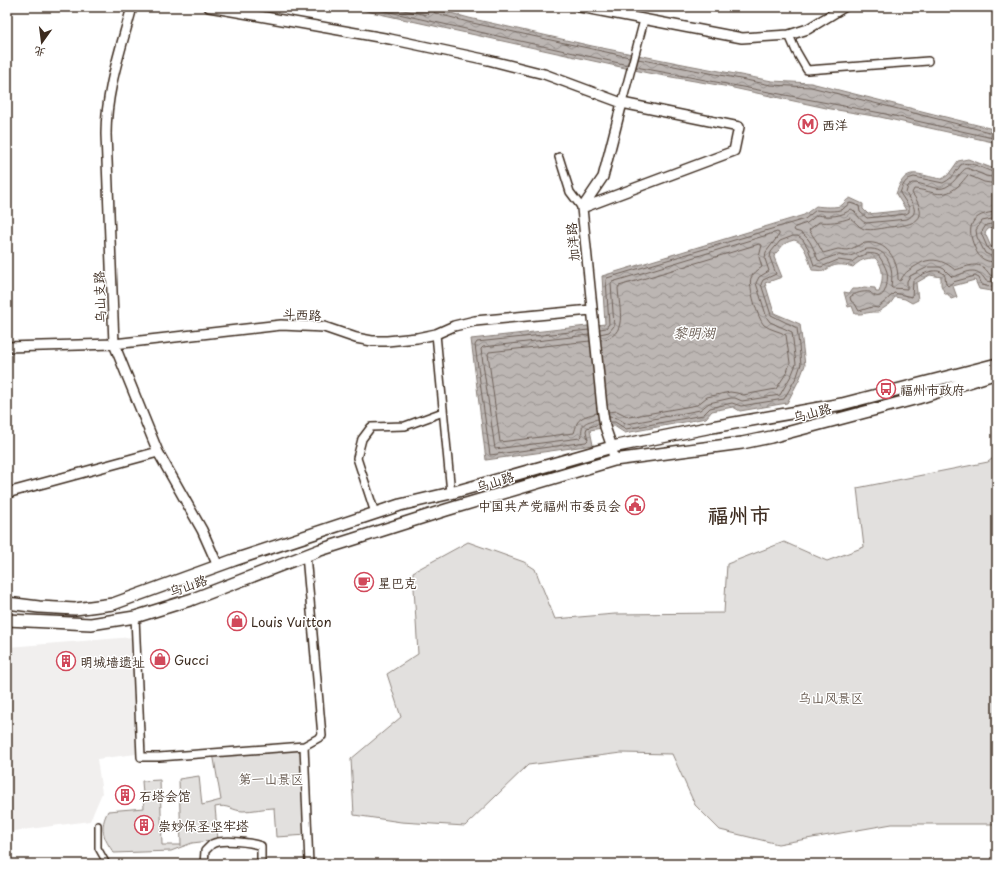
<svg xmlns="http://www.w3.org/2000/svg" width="1004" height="871" viewBox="0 0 1004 871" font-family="'Playpen Sans','LXGW WenKai TC',sans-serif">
<defs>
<pattern id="water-waves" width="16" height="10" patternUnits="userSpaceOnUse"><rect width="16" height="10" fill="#bcb6b3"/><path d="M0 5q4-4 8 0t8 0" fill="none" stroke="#9a9491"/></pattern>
</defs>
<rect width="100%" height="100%" fill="#fff"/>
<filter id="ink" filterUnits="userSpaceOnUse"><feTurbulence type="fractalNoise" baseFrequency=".025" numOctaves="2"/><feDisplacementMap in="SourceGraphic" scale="8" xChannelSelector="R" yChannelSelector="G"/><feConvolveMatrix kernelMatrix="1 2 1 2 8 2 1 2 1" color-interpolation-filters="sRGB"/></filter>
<g filter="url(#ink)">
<path fill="#f1efee" d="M133,637L136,754L97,759L102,793L90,821L7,832L8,647Z"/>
<path fill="#e2e0de" stroke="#8e857e" d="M997,455V824H892L778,844L720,830L695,805L672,754L621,753L528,765L465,826L401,822L354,815L351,759L401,717L387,674L418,654L413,572L468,542L524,562L535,569L555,619L615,614L724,613L727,564L784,542L827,561L864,547L857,488L988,462Z
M304,746L308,835L276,837L274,808C264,808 253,811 243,811C233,811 228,804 215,807L218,840L192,843L171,851L114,853C103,838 99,828 108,811L144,808L142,781L160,780L162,845H181L179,779L199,776L202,805L221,800L213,753Z"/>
<path fill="url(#water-waves)" stroke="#887e77" d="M348,7H429L469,18L592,46L688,65L772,81L811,83L997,130V143L880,117L831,109L724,86L648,73Z
M968,159L997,170V227L988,229L985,233L991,247L997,246V292L979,289L975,280L953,286L957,297L951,299L948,294H945L941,285V277L930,275L916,283L918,300L912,303L905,299L895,297L890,304L878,312C870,311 863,315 855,314L852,306L848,307L844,292L849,293L852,289H858L864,287L875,288L876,292H879C883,280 885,268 875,258C865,258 860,260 853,267C843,264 833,263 825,271L812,270C809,261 805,242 794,240C780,244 784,246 775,254L774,257L782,277L765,283L774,313L800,324L805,365L800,378L787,403L740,411L733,407L712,411L706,418L625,433L614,426L590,430L593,445L486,460L471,339L605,324L602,276L804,215L816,206C822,207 838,208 842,205C845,202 846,200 850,198L863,204V209L868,214L906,210L896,194C906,163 918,176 942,179L948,175L958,161Z"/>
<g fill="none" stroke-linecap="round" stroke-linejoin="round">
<path stroke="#6f625a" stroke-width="1" d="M367,7L628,65
M390,7L426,15L428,13L427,7
M432,7V10L435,13L468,22L629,57
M638,59L771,85L811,87L997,134
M636,67L881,113L997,139
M997,178L986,176L967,168C961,170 955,183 946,187C936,192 923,182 912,183L908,186L906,193C910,202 922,212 907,219L866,223C858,220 857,211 851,209C842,217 829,217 817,215L807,223L795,227L794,229L795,231C809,233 813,248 818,260L821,261C826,259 832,256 838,255C842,255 847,257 850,256C855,255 860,250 867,249C889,247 894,269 891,287L892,288L907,289V281L910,276L928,267H940L944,269L952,277C967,273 976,264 986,281L997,283
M997,184L984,182L968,175C965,178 962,183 957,187C941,200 931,190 914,189L912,193C931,220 915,225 889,227C882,228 872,231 864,229C858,227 855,221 850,218C840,222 829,223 819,222L809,230L817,242L823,253C828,252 833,250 838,249C841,249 844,250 847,250C853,249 859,244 865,243C887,240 898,260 898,279L899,281L901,280C904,273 908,271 914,267C918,265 921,262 926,261C937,258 947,263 955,270C970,266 980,259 990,275L997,277
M997,212C972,213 965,226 975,248C977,253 979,257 985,260C989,262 993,262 997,261
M997,218L982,221L976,230L977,237L985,253L991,256L997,255
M997,223L986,225L981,233L988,249L991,251L997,250
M600,329L606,328L609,324L606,280L607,278L805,219L816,210C823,211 836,212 843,209C846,207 847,204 850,203L859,206L860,212L867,218L906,214L909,212V207L900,193C903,185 905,179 914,177L943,183C949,180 954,176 957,170C958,170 960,165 961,165C969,159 988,172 997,173
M589,330L477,342L475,345L490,455L586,442L588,440L586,431L587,428L599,424
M600,334L609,332L614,326L611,284L612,282L777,232L779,233V235L766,252L765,259L769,271L759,277L756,283L767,318L770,322L792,332L796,364L792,374L780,395L742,401L735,398H731L709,403L700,410L627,424L617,418L609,417
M589,335L483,347L481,349L495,449L580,438L582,436C580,422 587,422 598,419
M601,340C629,336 619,309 618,288L619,286L759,244L762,245L759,257L762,267C758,270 753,273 751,278C748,286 758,319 764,325C770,330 780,331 786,335L790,363L787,372L776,389L743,395L737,393L730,392L707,397L697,405L629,417L617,411L608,412
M590,341L489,352L488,354L500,442L574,433C575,430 576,427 577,423C581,416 590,415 597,413
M610,422H615L626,429L703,415L710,408L732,403L741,406L784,399L797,376L801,364L797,328L771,315L761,284L763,280L776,274L770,258L771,252L780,241L793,236H798L803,240L808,248L814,265L821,267L838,260L852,262C859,256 868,251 878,255C882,260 885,266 887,272C889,283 884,306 870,292C863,291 855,293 850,297L851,301L855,304L859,311L872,307L878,308L894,293L912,297L913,281C919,275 936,266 944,274C946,277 945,281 946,284L948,286L953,282L975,276L979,278L982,285L997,288"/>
<defs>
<path id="pedestrian" d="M98,825V848L107,864"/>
<path id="minor" d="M789,35L796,51L807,70L928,61
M622,103L644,20
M559,157L570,192L582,208
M436,334L451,493
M375,513L357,458L362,439L371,427L405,426L443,412
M135,617L141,757H159L304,746L322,736L306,555
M304,746L309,864
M204,864L205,851C207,849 210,846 212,844C222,839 251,842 261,846V864"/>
<path id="tertiary" d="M132,7C121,49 106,90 106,134L114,344L158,452L202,530L218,566
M209,7L390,39L488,60L544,74L622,103L739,127L734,151L582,208
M580,7L742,38L789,35L808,29L844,7
M7,347L114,344L281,325L324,327L356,338L372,341H387L417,338L436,334L454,326L475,321L591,310
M614,460L612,447L605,427L602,407L582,208L603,177L622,103
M7,493L158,452"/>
<path id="primary" d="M7,603L39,607L75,609L113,604L234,560L400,505L451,493L612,447L712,427L842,404L997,364
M7,620L91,624L135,617L193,599L320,550L446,510L614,460L742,443L771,437L918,398L997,373"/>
</defs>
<use href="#pedestrian" stroke="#3b2a1e" stroke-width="8"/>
<use href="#minor" stroke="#3b2a1e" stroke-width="10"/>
<use href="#tertiary" stroke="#3b2a1e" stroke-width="12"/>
<use href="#primary" stroke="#3b2a1e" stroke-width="14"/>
<use href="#pedestrian" stroke="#fff" stroke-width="5"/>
<use href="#minor" stroke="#fff" stroke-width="7"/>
<use href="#tertiary" stroke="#fff" stroke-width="9"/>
<use href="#primary" stroke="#fff" stroke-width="11"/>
</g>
</g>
<defs>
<symbol id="metro-ring" viewBox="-11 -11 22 22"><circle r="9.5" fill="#fff" stroke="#d1495b" stroke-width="1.5"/><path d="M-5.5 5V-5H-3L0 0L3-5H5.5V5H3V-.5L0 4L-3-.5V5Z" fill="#d1495b"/></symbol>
<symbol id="bus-ring" viewBox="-11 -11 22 22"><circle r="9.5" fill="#fff" stroke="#d1495b" stroke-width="1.5"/><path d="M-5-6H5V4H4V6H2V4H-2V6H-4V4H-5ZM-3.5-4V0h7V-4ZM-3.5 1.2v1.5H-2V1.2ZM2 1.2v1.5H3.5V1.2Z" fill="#d1495b"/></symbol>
<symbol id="civic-ring" viewBox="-11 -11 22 22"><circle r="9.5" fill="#fff" stroke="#d1495b" stroke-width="1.5"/><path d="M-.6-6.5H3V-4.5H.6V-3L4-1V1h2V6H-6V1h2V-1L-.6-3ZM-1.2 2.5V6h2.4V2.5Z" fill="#d1495b"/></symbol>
<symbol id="cafe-ring" viewBox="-11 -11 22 22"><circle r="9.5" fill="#fff" stroke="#d1495b" stroke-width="1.5"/><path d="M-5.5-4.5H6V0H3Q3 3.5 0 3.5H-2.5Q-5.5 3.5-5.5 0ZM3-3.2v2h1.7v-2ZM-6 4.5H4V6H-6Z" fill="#d1495b"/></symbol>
<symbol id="shop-ring" viewBox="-11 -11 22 22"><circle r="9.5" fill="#fff" stroke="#d1495b" stroke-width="1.5"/><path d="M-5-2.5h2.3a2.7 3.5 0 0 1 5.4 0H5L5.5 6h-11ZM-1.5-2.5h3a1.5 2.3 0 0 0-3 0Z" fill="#d1495b"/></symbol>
<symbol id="building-ring" viewBox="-11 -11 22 22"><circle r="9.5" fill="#fff" stroke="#d1495b" stroke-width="1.5"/><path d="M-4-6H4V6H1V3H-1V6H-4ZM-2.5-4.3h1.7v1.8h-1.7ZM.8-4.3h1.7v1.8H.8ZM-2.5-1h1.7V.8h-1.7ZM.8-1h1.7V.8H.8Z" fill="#d1495b"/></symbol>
</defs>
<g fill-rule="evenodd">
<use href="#metro-ring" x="797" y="113" width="22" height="22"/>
<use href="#bus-ring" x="875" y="378" width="22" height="22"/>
<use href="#civic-ring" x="624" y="494" width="22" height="22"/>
<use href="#cafe-ring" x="353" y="571" width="22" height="22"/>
<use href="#shop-ring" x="226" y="610" width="22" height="22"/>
<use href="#shop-ring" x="149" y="648" width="22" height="22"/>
<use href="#building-ring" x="55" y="650" width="22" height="22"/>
<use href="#building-ring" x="114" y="784" width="22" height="22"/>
<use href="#building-ring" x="133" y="814" width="22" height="22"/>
</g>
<g text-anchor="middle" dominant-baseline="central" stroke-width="3" stroke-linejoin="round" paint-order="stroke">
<g font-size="13" fill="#3b2a1e" stroke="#fff" text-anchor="start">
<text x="822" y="124">西洋</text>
<text x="900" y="389">福州市政府</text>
<text x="621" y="505" text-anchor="end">中国共产党福州市委员会</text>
<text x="378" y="582">星巴克</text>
<text x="251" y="621">Louis Vuitton</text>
<text x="174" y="659">Gucci</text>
<text x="80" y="661">明城墙遗址</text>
<text x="139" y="795">石塔会馆</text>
<text x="158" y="825">崇妙保圣坚牢塔</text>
</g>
<g font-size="13" fill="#3b2a1e" stroke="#fff">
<text transform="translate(572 242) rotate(-95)">加洋路</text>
<text transform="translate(99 297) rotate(-92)">乌山支路</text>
<text transform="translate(302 314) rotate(3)">斗西路</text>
<text transform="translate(812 412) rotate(-15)">乌山路</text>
<text transform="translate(495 481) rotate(-17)">乌山路</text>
<text transform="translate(188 585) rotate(-19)">乌山路</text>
</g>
<g font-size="13" fill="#65584e" stroke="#fff">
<text x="831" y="697">乌山风景区</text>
<text x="271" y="778">第一山景区</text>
</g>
<g font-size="14" font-style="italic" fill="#685b52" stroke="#fff">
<text x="694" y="332">黎明湖</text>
</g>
<g font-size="21" font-weight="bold" fill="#3b2a1e" stroke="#fff">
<text x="739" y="514">福州市</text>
</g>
</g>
<rect width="1004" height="871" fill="none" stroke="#fff" stroke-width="24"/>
<rect x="12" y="12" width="980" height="847" fill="none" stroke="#3b2a1e" stroke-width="1.5" filter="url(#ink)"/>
<g transform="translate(42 42) rotate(194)" stroke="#ffffff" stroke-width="3" paint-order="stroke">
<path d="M0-3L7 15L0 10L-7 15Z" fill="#3b2a1e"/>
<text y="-6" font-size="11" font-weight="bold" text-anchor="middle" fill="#3b2a1e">北</text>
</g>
</svg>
